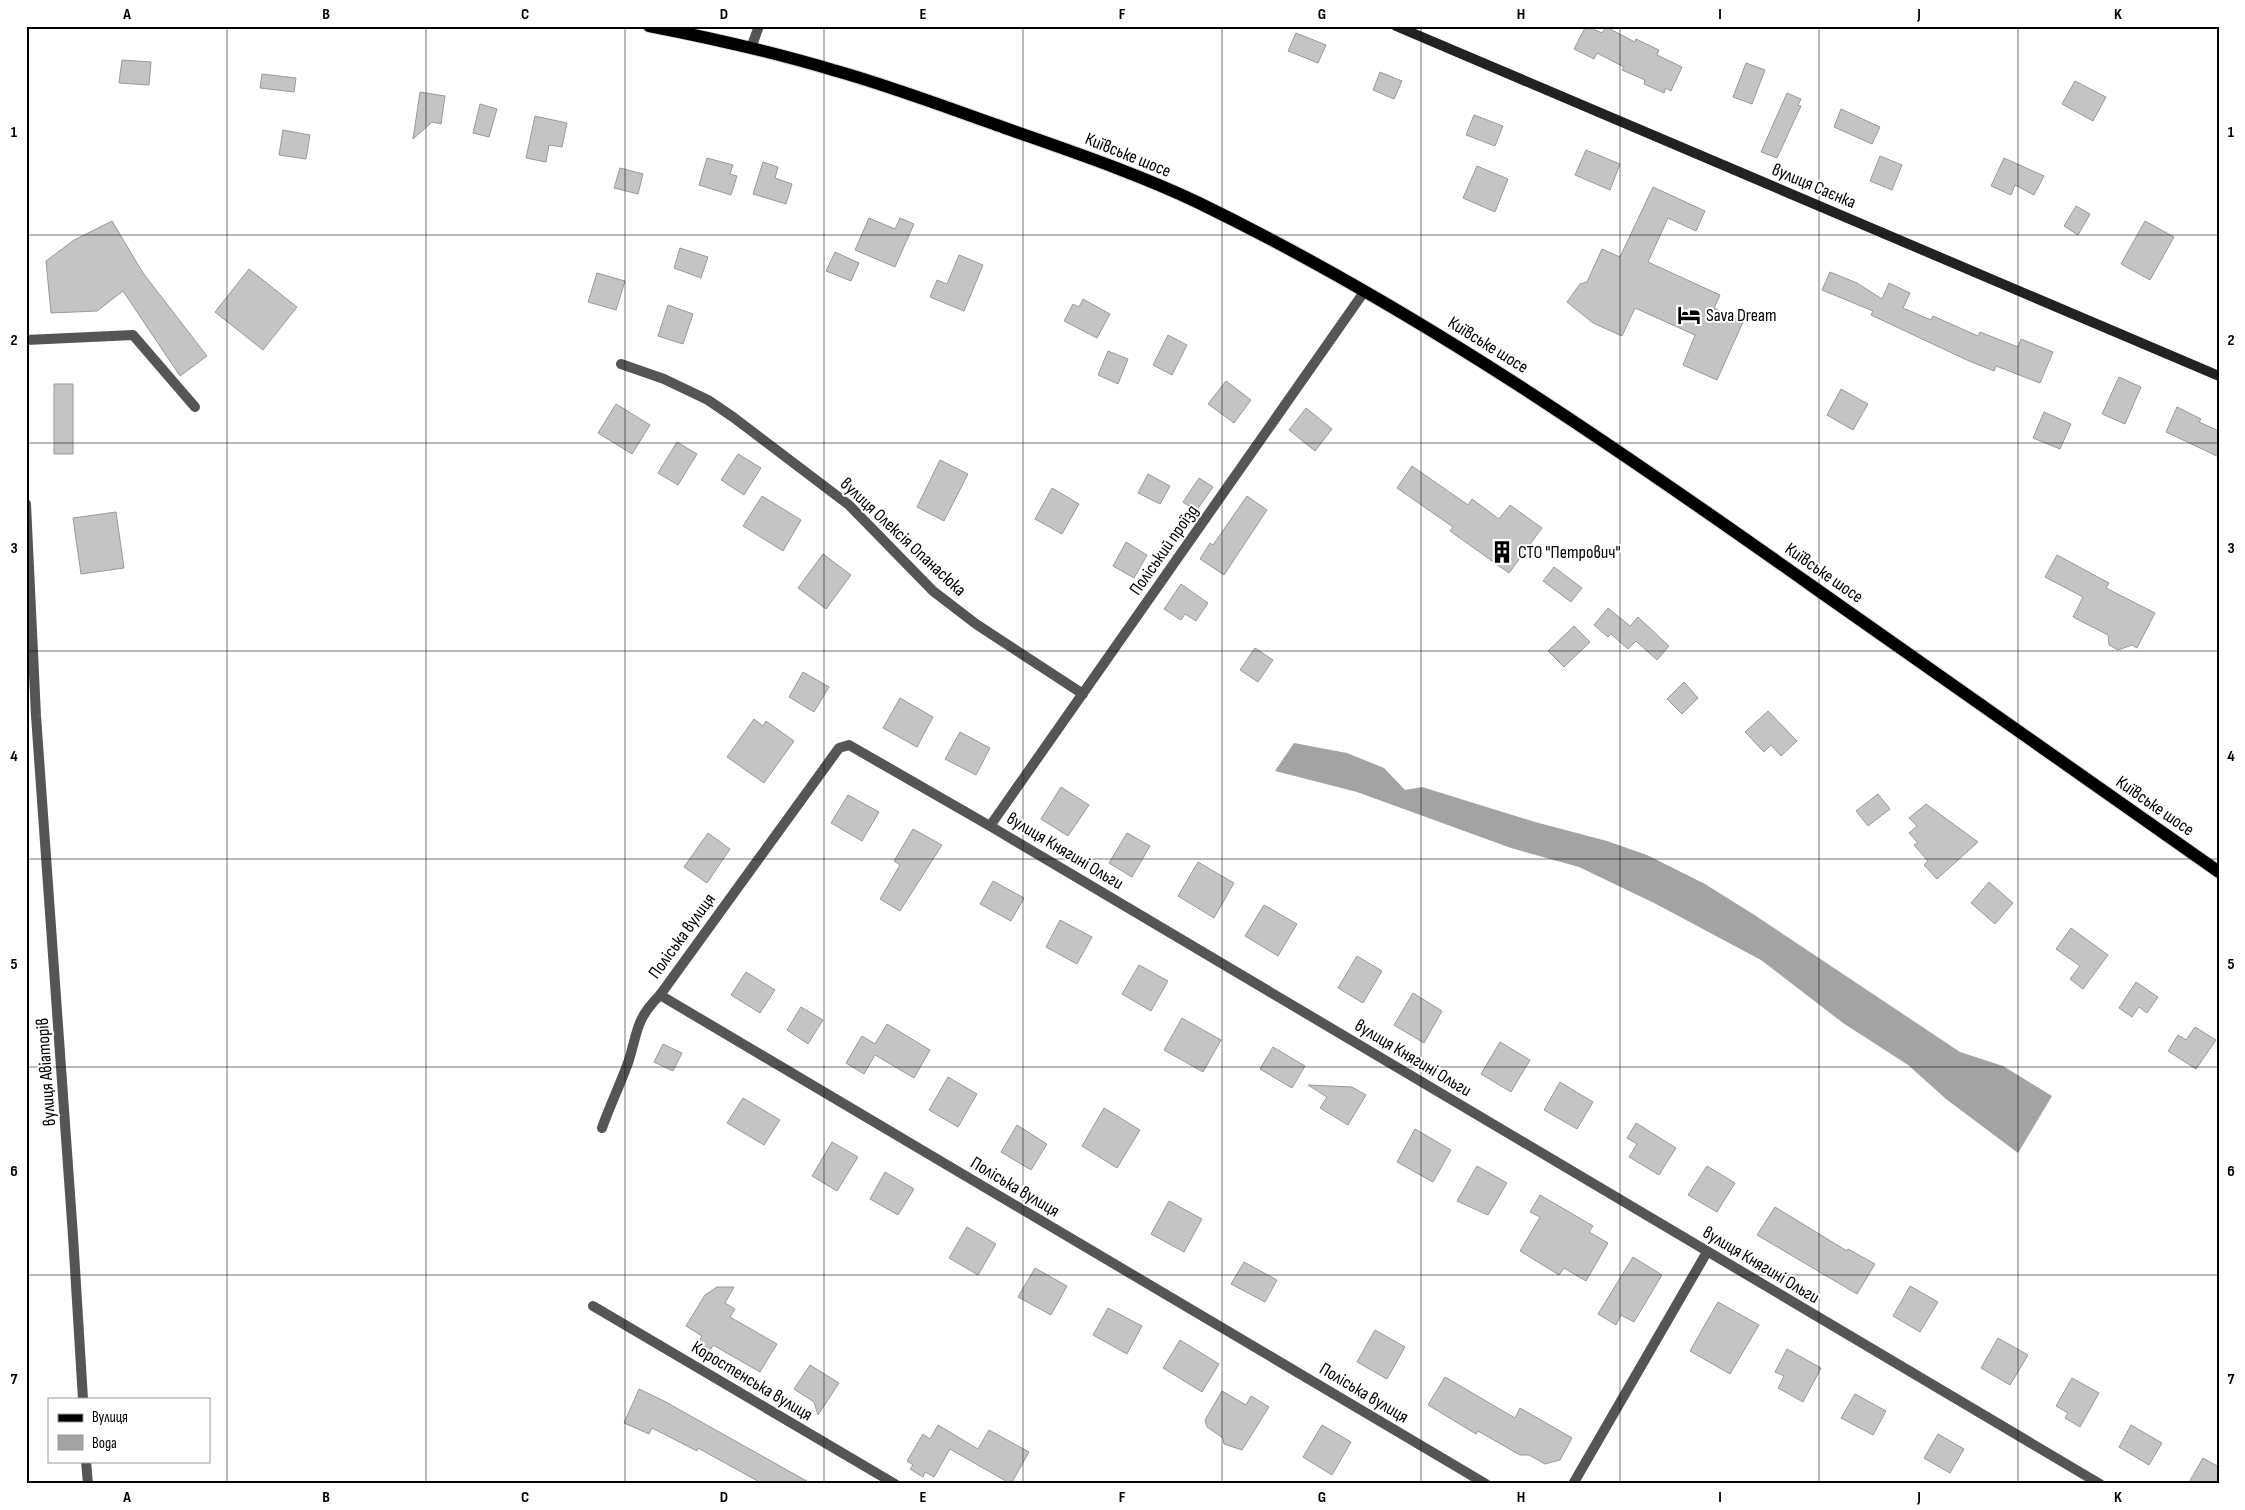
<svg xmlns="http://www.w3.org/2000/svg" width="2245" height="1510" viewBox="0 0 2245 1510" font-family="'Sofia Sans Condensed',sans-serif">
<rect width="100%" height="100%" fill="#fff"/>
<path fill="#a3a3a3" d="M1294,743L1347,753L1384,768L1405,790L1422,787L1535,822L1607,841L1647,855L1705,884L1753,914L1960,1052L2003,1066L2052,1096L2018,1153L1946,1099L1908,1065L1843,1023L1761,960L1654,903L1579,867L1511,848L1357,792L1275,771Z"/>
<path fill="#c4c4c4" stroke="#999" d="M1586,26L1602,33L1606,27L1635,42L1636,39L1659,50L1657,55L1682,67L1671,91L1666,88L1664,93L1644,84L1645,80L1622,70L1624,67L1597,53L1594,59L1574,49Z
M1296,33L1326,45L1318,63L1288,51Z
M122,60L151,62L149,85L119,83Z
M1746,63L1765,70L1752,104L1733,97Z
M1380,72L1402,81L1394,99L1373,90Z
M262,74L296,78L294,92L260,88Z
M2075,81L2106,97L2093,121L2062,104Z
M420,92L445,96L441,124L432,122L413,139Z
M1787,93L1801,99L1798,105L1801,106L1777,158L1761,152Z
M480,104L497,109L489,137L473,133Z
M1841,109L1880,127L1872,144L1834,127Z
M1474,115L1503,126L1495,146L1466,135Z
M535,116L567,123L562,147L549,145L546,162L526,158Z
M283,130L310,135L306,159L279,155Z
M1586,150L1620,164L1610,190L1575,175Z
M1880,156L1902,165L1892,190L1870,181Z
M707,158L733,165L730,174L737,176L731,195L699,185Z
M2004,158L2044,176L2034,195L2015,185L2011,195L1991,186Z
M763,162L778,167L775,178L792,184L786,204L753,194Z
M1477,166L1508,179L1495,212L1463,198Z
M620,168L643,174L638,194L614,188Z
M1653,187L1705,211L1696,231L1668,218L1648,262L1720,295L1714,308L1743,322L1717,380L1683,365L1695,335L1635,308L1622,336L1593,323L1567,302L1580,284L1587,282L1602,249L1620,257Z
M2076,206L2090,214L2078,235L2064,226Z
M869,218L895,229L900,218L914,224L895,267L855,250Z
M112,221L143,273L207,356L180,376L123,291L97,311L51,313L46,261L74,240Z
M2145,221L2174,237L2150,280L2121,264Z
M680,248L708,257L701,278L674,268Z
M835,252L859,263L851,281L826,271Z
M959,255L983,265L964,311L930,297L937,280L947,284Z
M249,269L297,307L263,350L215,312Z
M1830,272L1857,283L1882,299L1889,283L1910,293L1903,308L1931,320L1933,316L1978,336L1980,332L2018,347L2021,339L2053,352L2040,383L1996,366L1994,371L1969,361L1871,315L1873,311L1822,290Z
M597,273L625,281L616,310L588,302Z
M1083,299L1110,314L1097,338L1064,321L1073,304L1079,307Z
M668,305L693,314L683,344L658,336Z
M1168,335L1187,345L1172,375L1153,365Z
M1108,351L1128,359L1118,384L1098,375Z
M2119,377L2141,387L2125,424L2102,414Z
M1226,381L1251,400L1234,423L1208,404Z
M54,384H73V454H54Z
M1841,389L1868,404L1853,430L1827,415Z
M616,404L650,425L632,454L598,433Z
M2177,407L2201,419L2199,422L2219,431V457L2166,432Z
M1306,408L1332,429L1315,451L1289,430Z
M2044,412L2071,424L2060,449L2033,438Z
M677,442L697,454L678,485L658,473Z
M738,454L761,468L744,495L721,480Z
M940,460L968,474L944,521L917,507Z
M1412,466L1468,505L1472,499L1499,519L1510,505L1542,528L1509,573L1450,531L1453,527L1397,488Z
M1148,474L1170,486L1160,504L1138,493Z
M1199,478L1213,487L1196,511L1183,502Z
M1052,488L1079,504L1062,534L1035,519Z
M762,496L801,520L783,551L743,526Z
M1247,496L1267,510L1224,575L1200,559L1210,543L1213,545Z
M116,512L124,568L81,574L73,518Z
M1126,542L1147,555L1134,578L1113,566Z
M823,554L851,575L826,609L798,588Z
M2057,555L2109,583L2106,588L2155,613L2137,648L2132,645L2118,650L2109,645L2108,635L2073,617L2083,597L2045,577Z
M1554,567L1582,588L1571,602L1543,581Z
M1181,584L1208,603L1196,621L1185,614L1181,620L1164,609Z
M1608,608L1630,626L1638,617L1669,646L1657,660L1636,641L1628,649L1611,634L1608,637L1594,625Z
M1574,626L1590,642L1564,667L1548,651Z
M1255,648L1273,660L1258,682L1240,670Z
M803,672L829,687L814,712L789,697Z
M1684,682L1698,698L1682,714L1667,699Z
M900,698L933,717L917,747L883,728Z
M1768,711L1797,741L1781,756L1771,745L1764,752L1745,732Z
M754,719L763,726L766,721L794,741L764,783L727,757Z
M960,732L990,748L976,775L945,759Z
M1061,787L1089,805L1068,836L1041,819Z
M1878,794L1890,809L1868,826L1856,811Z
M848,795L879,812L862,841L831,823Z
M1926,804L1978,842L1937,879L1924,865L1928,861L1914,845L1918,843L1909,833L1917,826L1909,818Z
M913,829L942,845L900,911L880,899L900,865L894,861Z
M708,833L730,849L707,883L684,867Z
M1127,833L1150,846L1132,877L1109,863Z
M1198,862L1234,883L1214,918L1178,896Z
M993,881L1024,898L1011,921L980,904Z
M1989,882L2013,903L1995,924L1971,903Z
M1264,905L1297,924L1278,956L1245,936Z
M1060,920L1092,937L1077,964L1046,947Z
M2071,928L2108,955L2083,989L2070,979L2080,966L2056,949Z
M1357,956L1382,971L1363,1003L1338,988Z
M1139,965L1168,981L1151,1011L1122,994Z
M746,972L775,990L760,1013L731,995Z
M2136,982L2158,997L2147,1013L2139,1007L2132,1017L2119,1008Z
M1413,993L1442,1011L1424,1043L1394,1025Z
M801,1007L823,1020L808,1044L787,1030Z
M1182,1018L1221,1040L1203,1072L1164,1050Z
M887,1024L930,1050L914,1078L875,1055L864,1074L846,1063L862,1036L875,1044Z
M2195,1027L2216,1040L2196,1069L2168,1051L2178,1035L2186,1040Z
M1500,1042L1530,1060L1511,1092L1481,1074Z
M663,1044L682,1053L673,1071L654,1062Z
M1273,1047L1305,1066L1292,1088L1260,1069Z
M948,1077L977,1094L958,1127L929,1110Z
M1560,1082L1593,1102L1577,1129L1544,1110Z
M1308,1085L1352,1087L1366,1095L1348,1125L1320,1108L1327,1097Z
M743,1098L780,1120L764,1145L727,1123Z
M1104,1108L1140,1130L1117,1168L1082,1146Z
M1636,1123L1676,1148L1659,1175L1629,1157L1637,1144L1627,1138Z
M1017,1125L1047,1144L1031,1170L1001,1152Z
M1415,1129L1451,1150L1433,1182L1397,1162Z
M832,1142L858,1157L837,1191L812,1176Z
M1477,1166L1507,1183L1488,1215L1457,1201Z
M1707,1166L1735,1183L1717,1212L1688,1195Z
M885,1172L914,1189L898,1215L870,1199Z
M1540,1195L1593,1226L1589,1232L1608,1243L1586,1281L1564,1268L1559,1275L1520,1251L1540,1217L1530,1212Z
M1169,1201L1202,1219L1184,1252L1151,1234Z
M1775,1207L1847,1251L1848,1249L1875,1264L1857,1294L1757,1235Z
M967,1227L996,1244L978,1275L949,1258Z
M1633,1257L1662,1275L1634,1322L1621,1315L1616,1325L1598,1314Z
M1244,1262L1277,1280L1265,1302L1231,1284Z
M1035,1268L1067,1286L1051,1315L1018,1297Z
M1910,1286L1938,1302L1920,1332L1893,1316Z
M717,1287H734L725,1303L735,1309L730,1317L777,1344L760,1372L713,1345L710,1351L698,1343L702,1336L686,1326L705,1295Z
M1718,1302L1759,1325L1730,1374L1690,1351Z
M1108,1308L1142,1326L1127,1354L1093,1335Z
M1375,1330L1405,1347L1387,1379L1357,1362Z
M1998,1338L2028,1355L2010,1385L1981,1368Z
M1180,1340L1219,1364L1202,1392L1163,1368Z
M1787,1349L1821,1368L1803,1402L1778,1388L1784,1376L1775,1372Z
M810,1365L839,1383L818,1415L814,1402L794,1389Z
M1445,1377L1515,1418L1520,1408L1572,1438L1560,1460L1545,1464L1529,1455H1520L1478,1431L1476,1434L1428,1405Z
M2072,1378L2099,1393L2080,1427L2065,1418L2068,1413L2056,1406Z
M639,1389L664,1401L812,1484H763L698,1448L697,1451L652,1428L649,1434L624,1423Z
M1222,1391L1246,1405L1251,1396L1269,1407L1242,1450L1224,1444L1223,1438L1207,1427L1205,1420Z
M1855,1394L1886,1411L1873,1435L1841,1418Z
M938,1425L978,1449L989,1430L1029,1452L1011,1484L950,1449L934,1477L925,1472L923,1477L910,1469L913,1465L907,1461L923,1434L930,1439Z
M1322,1425L1351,1442L1332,1475L1303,1457Z
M2131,1425L2162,1443L2149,1465L2119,1447Z
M1938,1434L1964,1449L1950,1473L1924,1458Z
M2203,1458L2219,1467V1484H2188Z"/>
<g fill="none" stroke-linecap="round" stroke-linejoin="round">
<defs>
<path id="primary" d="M649,26C711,38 773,52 833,70C891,86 948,108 1005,128C1070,151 1136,173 1199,203C1417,309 1614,446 1812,586C1947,682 2083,777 2219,872"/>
</defs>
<use href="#primary" stroke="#dbdbdb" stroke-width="14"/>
<path stroke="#555" stroke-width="10" d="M26,340L133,335L195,407
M26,504L36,716L73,1236L83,1399
M602,1128C610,1105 621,1083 629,1060C638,1030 636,1019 660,995
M86,1461L88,1484"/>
<path stroke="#555" stroke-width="10" d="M751,48L759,26
M621,364L664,379L708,400L733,417L849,505L933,591L976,624L1083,694
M990,826L1364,292
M593,1306L895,1484
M1486,1484L660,995L839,748L849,745L990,826L2100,1484
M1573,1484L1707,1252"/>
<path stroke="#222" stroke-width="10" d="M1396,26L2219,376"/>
<use href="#primary" stroke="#000" stroke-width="12"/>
</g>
<path fill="none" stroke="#000" stroke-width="1" stroke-opacity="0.55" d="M227,26V1484M426,26V1484M625,26V1484M824,26V1484M1023,26V1484M1222,26V1484M1421,26V1484M1620,26V1484M1819,26V1484M2018,26V1484M26,235H2219M26,443H2219M26,651H2219M26,859H2219M26,1067H2219M26,1275H2219"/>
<defs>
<symbol id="hotel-bare" viewBox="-9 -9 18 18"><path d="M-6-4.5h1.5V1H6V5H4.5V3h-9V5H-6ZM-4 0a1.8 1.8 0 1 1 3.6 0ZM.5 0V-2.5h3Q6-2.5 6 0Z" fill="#000" stroke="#fff" stroke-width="2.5" paint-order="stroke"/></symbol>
<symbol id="building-bare" viewBox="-9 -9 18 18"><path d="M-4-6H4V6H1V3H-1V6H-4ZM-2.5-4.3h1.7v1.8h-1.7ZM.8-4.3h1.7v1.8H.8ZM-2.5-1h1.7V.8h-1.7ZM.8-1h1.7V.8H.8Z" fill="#000" stroke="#fff" stroke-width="2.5" paint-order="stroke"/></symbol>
</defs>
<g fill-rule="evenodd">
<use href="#hotel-bare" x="1673" y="299" width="32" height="32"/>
<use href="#building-bare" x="1486" y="536" width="32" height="32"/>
</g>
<g text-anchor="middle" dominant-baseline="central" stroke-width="4" stroke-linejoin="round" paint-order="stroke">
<g font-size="18" fill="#000" stroke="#fff">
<text transform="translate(1128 155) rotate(22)">Київське шосе</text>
<text transform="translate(1814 186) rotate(23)">вулиця Саєнка</text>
<text transform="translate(1488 345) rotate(32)">Київське шосе</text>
<text transform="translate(903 537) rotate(43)">вулиця Олексія Опанасюка</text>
<text transform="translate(1164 550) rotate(-55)">Поліський проїзд</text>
<text transform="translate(1824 573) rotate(35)">Київське шосе</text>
<text transform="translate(2155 806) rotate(35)">Київське шосе</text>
<text transform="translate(1065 851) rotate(31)">вулиця Княгині Ольги</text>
<text transform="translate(682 936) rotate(-54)">Поліська вулиця</text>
<text transform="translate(1413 1058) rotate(31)">вулиця Княгині Ольги</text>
<text transform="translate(46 1072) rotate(-94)">вулиця Авіаторів</text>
<text transform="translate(1015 1187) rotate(31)">Поліська вулиця</text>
<text transform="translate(1761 1265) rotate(31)">вулиця Княгині Ольги</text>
<text transform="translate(752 1381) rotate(31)">Коростенська вулиця</text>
<text transform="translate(1364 1393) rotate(31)">Поліська вулиця</text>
</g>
<g font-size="18" fill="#000" stroke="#fff" text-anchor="start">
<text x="1706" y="315">Sava Dream</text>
<text x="1518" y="552">СТО "Петрович"</text>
</g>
</g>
<rect width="2245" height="1510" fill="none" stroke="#ffffff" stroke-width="55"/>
<rect x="48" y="1398" width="162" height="65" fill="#ffffff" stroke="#999999"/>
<rect x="58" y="1414" width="25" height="8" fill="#000000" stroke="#999999"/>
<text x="92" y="1422" font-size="15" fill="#000000">Вулиця</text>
<rect x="58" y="1435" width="25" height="15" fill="#a3a3a3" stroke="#999999"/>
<text x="92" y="1448" font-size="15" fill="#000000">Вода</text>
<rect x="28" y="28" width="2190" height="1454" fill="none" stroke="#000" stroke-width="2"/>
<g font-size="16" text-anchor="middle" font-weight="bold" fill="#000">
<text x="127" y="19">A</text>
<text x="326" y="19">B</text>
<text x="525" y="19">C</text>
<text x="724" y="19">D</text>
<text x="923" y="19">E</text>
<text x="1122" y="19">F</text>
<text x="1322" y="19">G</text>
<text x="1521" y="19">H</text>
<text x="1720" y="19">I</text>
<text x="1919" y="19">J</text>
<text x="2118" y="19">K</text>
<text x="14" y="137">1</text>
<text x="2231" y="137">1</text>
<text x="14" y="345">2</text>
<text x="2231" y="345">2</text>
<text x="14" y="553">3</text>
<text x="2231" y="553">3</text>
<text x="14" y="761">4</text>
<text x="2231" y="761">4</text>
<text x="14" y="969">5</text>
<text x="2231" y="969">5</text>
<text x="14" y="1176">6</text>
<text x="2231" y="1176">6</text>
<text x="14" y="1384">7</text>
<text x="2231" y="1384">7</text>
<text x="127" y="1502">A</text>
<text x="326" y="1502">B</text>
<text x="525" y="1502">C</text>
<text x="724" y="1502">D</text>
<text x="923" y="1502">E</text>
<text x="1122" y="1502">F</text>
<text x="1322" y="1502">G</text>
<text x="1521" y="1502">H</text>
<text x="1720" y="1502">I</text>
<text x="1919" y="1502">J</text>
<text x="2118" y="1502">K</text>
</g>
</svg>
